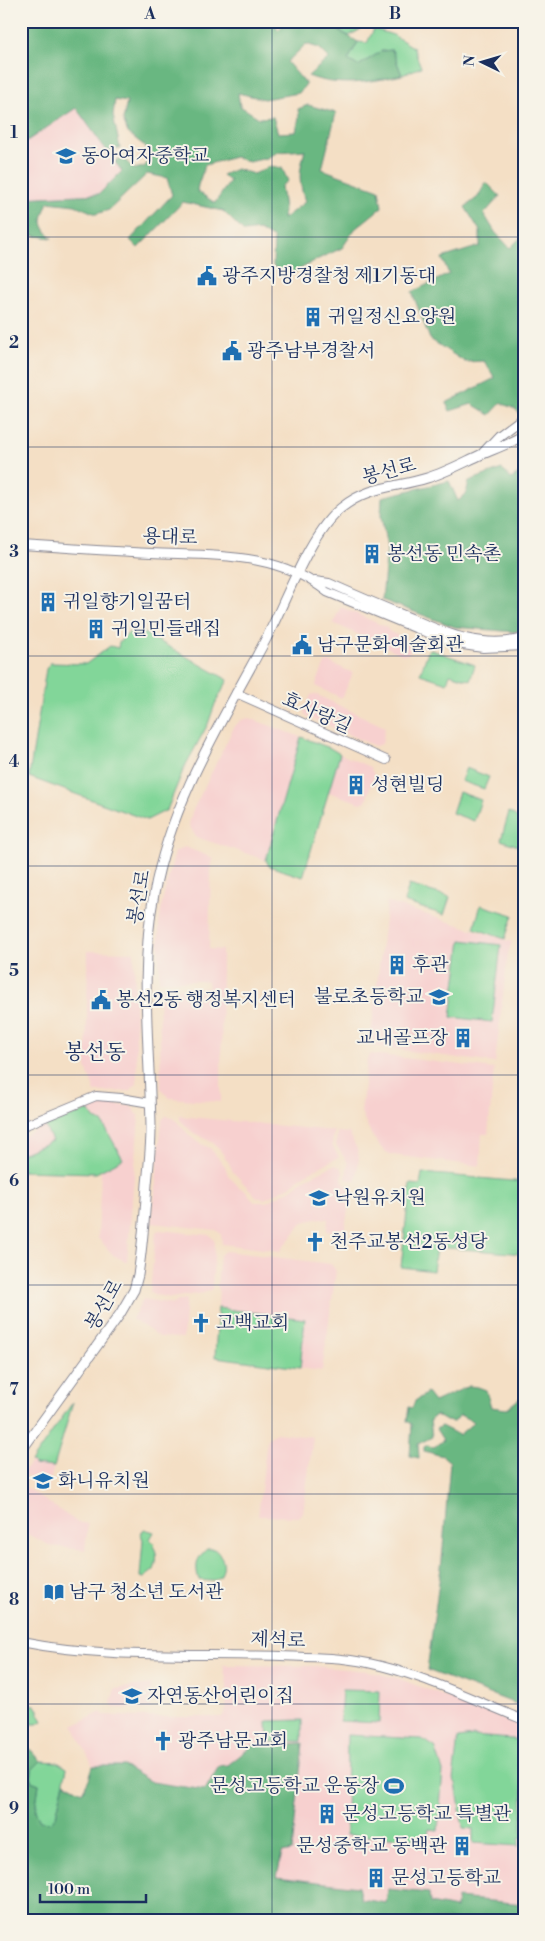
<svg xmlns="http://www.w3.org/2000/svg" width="545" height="1941" viewBox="0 0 545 1941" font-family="'Libre Bodoni','Noto Serif KR',serif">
<rect width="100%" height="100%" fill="#f7f3e8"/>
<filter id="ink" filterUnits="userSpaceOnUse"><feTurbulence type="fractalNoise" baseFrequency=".02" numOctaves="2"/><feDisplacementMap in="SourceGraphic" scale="10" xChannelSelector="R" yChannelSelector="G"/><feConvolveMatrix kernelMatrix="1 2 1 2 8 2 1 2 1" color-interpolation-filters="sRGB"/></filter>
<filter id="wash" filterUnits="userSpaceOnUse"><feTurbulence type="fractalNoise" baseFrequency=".0096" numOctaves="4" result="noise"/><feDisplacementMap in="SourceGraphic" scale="20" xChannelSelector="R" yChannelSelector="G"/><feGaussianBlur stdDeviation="1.12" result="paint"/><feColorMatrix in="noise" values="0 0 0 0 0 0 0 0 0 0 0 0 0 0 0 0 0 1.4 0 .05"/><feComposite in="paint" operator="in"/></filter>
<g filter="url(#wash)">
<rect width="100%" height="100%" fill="#f4dfc5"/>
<path fill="#f7d0cf" d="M76,108L122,171L99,194L21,198V145Z
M341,607L386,627L390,632L406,639L411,648L408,654L404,655L333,623Z
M329,662L353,673L342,698L317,687L316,684L325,663Z
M315,694L385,727L382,744L375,746L306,716L304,710L311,695Z
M249,718L301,737L266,860L196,837L189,825L192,812L234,727L241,720Z
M340,754L370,767L374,775L366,801L361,803L328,792Z
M185,847L213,858L211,863L209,949L222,950L221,1102L169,1098L161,1089L159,988H209L208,981H159V925L163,898L175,852Z
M387,902L512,942L508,953L495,1063L373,1046L370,1042Z
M88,951L134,952L137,1084L129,1091L95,1092L86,1068Z
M371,1054L494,1069L488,1134H482L480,1166L392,1155L384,1151L372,1136L361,1112L367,1059Z
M105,1104L131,1106L139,1116L127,1262L113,1255L98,1238L101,1170L123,1159L89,1110Z
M166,1116L173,1117L190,1136L201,1144L210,1148L225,1166L228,1175L239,1187L247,1192L254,1202H266L292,1189L305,1179L334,1165L340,1167L343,1172L342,1179L346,1185L352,1186L344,1233L327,1231L328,1219L321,1218L303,1222L280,1251L222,1244L221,1234L216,1230L152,1223L162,1120Z
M180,1116L334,1131L332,1145L339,1157L304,1175L290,1186L265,1199L257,1197L233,1172L229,1163L220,1150L213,1143L192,1132L180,1120Z
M45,1126L52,1141L21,1154V1137Z
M337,1132L349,1133L357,1149L359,1157L356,1181L346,1179L348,1163L336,1145Z
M159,1230L210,1235L215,1242L212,1289L204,1293L171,1298L156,1295L150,1292L156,1232Z
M225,1251L331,1264L336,1271L322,1371L215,1357L219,1289L217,1286L220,1255Z
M143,1299L174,1304L178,1301L186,1299L183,1338L160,1337L132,1319Z
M276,1433L313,1437L303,1513L300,1517L258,1516L267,1439Z
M31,1462L35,1463L34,1465L54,1467L48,1488L23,1474V1472Z
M21,1484L77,1522L88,1524L85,1550L51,1546L21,1531Z
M223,1665L311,1666L367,1671L400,1679L524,1727V1904L457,1898L456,1908L430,1903L388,1889L387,1903L361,1899L358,1887L277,1877L282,1853L292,1850L303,1743L252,1746L228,1765L219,1767L205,1790L151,1782L124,1766H93L73,1726L101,1712L104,1715L137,1717H222L226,1710L227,1684Z
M151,1684V1709L118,1708L113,1707L111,1702L115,1689Z"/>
<path fill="#82d699" stroke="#4e827c" d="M358,21L361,29L349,36L333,27L344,22Z
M374,29L393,35L413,47L421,67L402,75L392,50L382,51L358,66L348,60L358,42L367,43Z
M131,631L146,634L228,680L215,704L208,724L184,768L167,810L147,820L29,777L46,669L50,663L86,664L110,646L118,648L119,642Z
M429,649L475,665L470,680L450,674L447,683L420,674Z
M301,737L330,748L340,754L303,877L269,866L266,860Z
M466,768L489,777L484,789L461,781Z
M459,792L481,800L474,821L452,813Z
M509,812C524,819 524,833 524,848L501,840Z
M409,885L450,897L444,915L404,902Z
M481,905L513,915L505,939L474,928Z
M461,940L501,945L492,1022L451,1017Z
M89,1110L94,1119L102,1122L123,1159L96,1173L21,1171V1154L52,1141L45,1126Z
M422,1173L524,1182V1254L436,1247L433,1271L401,1267L410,1184L420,1185Z
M218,1308L305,1319L300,1368L215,1357Z
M73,1402L54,1467L34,1465V1463L31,1462Z
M144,1529L154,1532L150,1539L155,1544L153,1546C158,1553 157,1562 154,1570L144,1578L140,1577L143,1540L141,1534Z
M207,1549H214C224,1557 226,1565 220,1577L212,1581L199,1580C195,1567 196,1558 207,1549Z
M342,1690L380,1691L379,1723L340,1721Z
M29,1704L35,1705L37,1709H39V1714L43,1721L37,1724H29L27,1728H21V1712L25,1711L26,1707Z
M302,1720V1741L268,1742L267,1721Z
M347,1735L422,1739L435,1747L443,1771L438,1830L429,1829L427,1839L346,1835Z
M473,1736L524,1740L522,1838H519V1846L473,1843V1829L463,1828L456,1783L453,1780L458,1738Z
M41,1761L57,1762L67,1768L56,1816L50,1824L40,1820L35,1811L39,1784L31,1781L32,1770Z"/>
<path fill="#69b781" stroke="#427370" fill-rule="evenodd" d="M21,21H274L278,30L287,21H327L328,24L358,42L348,60L358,66L382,51L392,50L402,75C371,82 339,88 308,76L329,58L319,48L306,44L287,62L306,84L299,93L264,99L238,93L240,106L259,118L273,117L278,133L296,132L299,117L298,109L308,105L336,113L322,169L379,190L382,207L355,229L342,248L316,260L288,276L273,266L274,239L259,230L244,232L223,211L183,202L138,248L130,240L172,195L167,178L147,174L109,210L96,214L75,205L48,202C41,220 38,224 52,238L21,234V198L99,194L122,171L114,161L124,159L134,169L144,167L150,160L145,146L128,133L123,120L127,102L115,100L113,115L120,148L107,151L76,108L21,145ZM305,150C299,174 298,178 305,202L283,219L284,209L281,186L288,181L282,168L271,166L254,174L236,169L222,175L230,181L215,203L197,191L198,185L205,165L235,157L249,162L267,158L278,152Z
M486,182L500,196L484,214L495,232L510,248L524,234V418L515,409L501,403L490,415L472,404L450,411L446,403L495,378L484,361L465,362L430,339L412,292L449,274L442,258L480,246V231L465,207L478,197Z
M502,469L511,479L524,470V629L515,632L455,627L382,600L387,548L381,516L382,497L449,481L458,501L466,494L469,481Z
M469,1386L478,1387L486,1390L491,1407L506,1409L524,1395V1707L427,1670L442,1560L450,1462L443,1456L424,1451V1447L428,1445L433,1448L443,1440L436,1429L441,1426L459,1435L474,1422L460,1415L454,1422L446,1421L436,1415L430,1420L432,1437L418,1444L419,1458L410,1456L412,1424L407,1421L409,1407L412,1408L415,1401L427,1393L434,1402Z
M303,1743L292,1851L282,1853L277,1877L358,1887L361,1899L386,1903L388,1889L429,1893L430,1903L456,1908L457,1898L524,1904V1920H21V1758L29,1748L41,1761L32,1770L31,1781L39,1784L35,1811L40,1820L50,1823L56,1816L64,1782L82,1792L89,1779L93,1766H124L151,1782L205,1790L219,1766L228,1765L252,1746Z"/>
</g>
<g filter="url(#ink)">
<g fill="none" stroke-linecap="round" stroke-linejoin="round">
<defs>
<path id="tertiary" d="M21,545C65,548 108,551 151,553C212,556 277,551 327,592L425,632L463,645L483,648L524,646
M315,581L329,583C356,595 384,607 411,618C447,634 484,649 524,638
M236,693L386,760
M21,1127L96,1096L121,1098L150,1103
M21,1642C106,1659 195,1653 281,1656C310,1657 340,1657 368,1663C422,1674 473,1700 524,1720"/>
<path id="secondary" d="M483,453L499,436L519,421
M21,1451L120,1314L134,1290L138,1275C143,1244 145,1214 147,1184C149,1165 151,1146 151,1128C150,1050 139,971 154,894C171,801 222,721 266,639C285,603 310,532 341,508C370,485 395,488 427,478C444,473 461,464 478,456C494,449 509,444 524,435"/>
</defs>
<use href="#tertiary" stroke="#888792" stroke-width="10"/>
<use href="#secondary" stroke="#888792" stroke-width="11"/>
<use href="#tertiary" stroke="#fff" stroke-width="8"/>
<use href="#secondary" stroke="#fff" stroke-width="9"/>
</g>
</g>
<path fill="none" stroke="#1b2f5e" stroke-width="1" stroke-opacity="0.55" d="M272,21V1920M21,237H524M21,447H524M21,656H524M21,866H524M21,1075H524M21,1285H524M21,1494H524M21,1704H524"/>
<defs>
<symbol id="school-bare" viewBox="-9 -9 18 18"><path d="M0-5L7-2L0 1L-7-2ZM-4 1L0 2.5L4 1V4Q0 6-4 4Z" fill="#1f6fb2" stroke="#f7f3e8" stroke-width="2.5" paint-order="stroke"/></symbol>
<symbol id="civic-bare" viewBox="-9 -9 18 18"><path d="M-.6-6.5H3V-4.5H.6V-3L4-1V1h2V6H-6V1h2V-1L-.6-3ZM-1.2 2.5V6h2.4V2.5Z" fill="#1f6fb2" stroke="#f7f3e8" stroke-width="2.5" paint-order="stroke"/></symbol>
<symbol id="building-bare" viewBox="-9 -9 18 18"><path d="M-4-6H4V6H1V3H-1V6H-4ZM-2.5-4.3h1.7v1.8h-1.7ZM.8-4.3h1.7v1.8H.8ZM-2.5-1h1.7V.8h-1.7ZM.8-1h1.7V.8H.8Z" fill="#1f6fb2" stroke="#f7f3e8" stroke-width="2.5" paint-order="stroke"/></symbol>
<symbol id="church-bare" viewBox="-9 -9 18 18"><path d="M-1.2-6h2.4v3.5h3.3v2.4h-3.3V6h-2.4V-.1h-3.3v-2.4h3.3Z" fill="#1f6fb2" stroke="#f7f3e8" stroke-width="2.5" paint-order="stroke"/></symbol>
<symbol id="library-bare" viewBox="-9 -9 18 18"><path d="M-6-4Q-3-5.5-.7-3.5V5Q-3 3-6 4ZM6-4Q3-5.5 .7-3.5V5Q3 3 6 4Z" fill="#1f6fb2" stroke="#f7f3e8" stroke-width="2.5" paint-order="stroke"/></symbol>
<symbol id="stadium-bare" viewBox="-9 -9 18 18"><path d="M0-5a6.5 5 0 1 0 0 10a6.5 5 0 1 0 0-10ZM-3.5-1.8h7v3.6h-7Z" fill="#1f6fb2" stroke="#f7f3e8" stroke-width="2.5" paint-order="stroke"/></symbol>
</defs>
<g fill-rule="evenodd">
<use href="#school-bare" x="52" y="142" width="28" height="28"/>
<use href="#civic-bare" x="193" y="262" width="28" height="28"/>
<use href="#building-bare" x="299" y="303" width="28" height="28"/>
<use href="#civic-bare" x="218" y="337" width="28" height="28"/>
<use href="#building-bare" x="358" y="540" width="28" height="28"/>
<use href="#building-bare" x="34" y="588" width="28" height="28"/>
<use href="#building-bare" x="82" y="615" width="28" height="28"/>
<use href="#civic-bare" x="288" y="631" width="28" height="28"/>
<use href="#building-bare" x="342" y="771" width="28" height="28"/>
<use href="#building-bare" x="383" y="951" width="28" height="28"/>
<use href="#school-bare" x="425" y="983" width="28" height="28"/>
<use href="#civic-bare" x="87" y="986" width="28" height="28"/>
<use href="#building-bare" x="449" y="1024" width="28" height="28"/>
<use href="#school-bare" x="305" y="1184" width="28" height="28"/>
<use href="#church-bare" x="301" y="1228" width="28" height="28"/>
<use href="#church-bare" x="187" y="1309" width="28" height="28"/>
<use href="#school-bare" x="29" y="1467" width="28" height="28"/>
<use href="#library-bare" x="40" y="1578" width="28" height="28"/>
<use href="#school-bare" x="118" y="1682" width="28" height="28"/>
<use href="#church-bare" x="149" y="1727" width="28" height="28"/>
<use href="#stadium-bare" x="380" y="1772" width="28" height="28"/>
<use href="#building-bare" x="313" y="1800" width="28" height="28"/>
<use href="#building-bare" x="448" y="1832" width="28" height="28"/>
<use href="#building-bare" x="362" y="1864" width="28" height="28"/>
</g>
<g text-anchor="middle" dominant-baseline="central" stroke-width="4" stroke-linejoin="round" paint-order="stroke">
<g font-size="19" fill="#1b2f5e" stroke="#f7f3e8" text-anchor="start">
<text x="81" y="156">동아여자중학교</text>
<text x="222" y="276">광주지방경찰청 제1기동대</text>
<text x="328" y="317">귀일정신요양원</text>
<text x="247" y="351">광주남부경찰서</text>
<text x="387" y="554">봉선동 민속촌</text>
<text x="63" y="602">귀일향기일꿈터</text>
<text x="111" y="629">귀일민들래집</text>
<text x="317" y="645">남구문화예술회관</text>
<text x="371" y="785">성현빌딩</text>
<text x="412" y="965">후관</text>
<text x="424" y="997" text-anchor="end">불로초등학교</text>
<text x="116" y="1000">봉선2동 행정복지센터</text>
<text x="448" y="1038" text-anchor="end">교내골프장</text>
<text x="334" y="1198">낙원유치원</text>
<text x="330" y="1242">천주교봉선2동성당</text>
<text x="216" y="1323">고백교회</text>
<text x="58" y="1481">화니유치원</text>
<text x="69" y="1592">남구 청소년 도서관</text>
<text x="147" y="1696">자연동산어린이집</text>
<text x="178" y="1741">광주남문교회</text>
<text x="379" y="1786" text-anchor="end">문성고등학교 운동장</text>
<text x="342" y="1814">문성고등학교 특별관</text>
<text x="447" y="1846" text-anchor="end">문성중학교 동백관</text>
<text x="391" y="1878">문성고등학교</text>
</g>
<g font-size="19" fill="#1b2f5e" stroke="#f7f3e8">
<text transform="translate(389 471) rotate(-15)">봉선로</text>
<text transform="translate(170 537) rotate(2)">용대로</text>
<text transform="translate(317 713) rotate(24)">효사랑길</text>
<text transform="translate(139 897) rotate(-80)">봉선로</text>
<text transform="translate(104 1305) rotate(-60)">봉선로</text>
<text transform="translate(278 1640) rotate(2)">제석로</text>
</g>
<g font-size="21" fill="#1b2f5e" stroke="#f7f3e8">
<text x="95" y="1053">봉선동</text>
</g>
</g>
<rect width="545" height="1941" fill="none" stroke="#f7f3e8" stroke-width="55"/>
<g transform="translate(482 62) rotate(275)" stroke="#f7f3e8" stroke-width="4" paint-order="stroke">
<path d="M0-4L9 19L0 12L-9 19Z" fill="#1b2f5e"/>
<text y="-8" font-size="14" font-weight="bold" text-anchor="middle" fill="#1b2f5e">N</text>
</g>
<path d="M40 1894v8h106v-8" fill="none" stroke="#1b2f5e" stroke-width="2.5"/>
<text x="48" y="1894" font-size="15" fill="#1b2f5e" stroke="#f7f3e8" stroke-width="4" paint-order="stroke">100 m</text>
<rect x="28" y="28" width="490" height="1886" fill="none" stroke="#1b2f5e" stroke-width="2"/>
<g font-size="16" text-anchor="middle" font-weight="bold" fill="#1b2f5e">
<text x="150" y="19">A</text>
<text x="395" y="19">B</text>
<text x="14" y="138">1</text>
<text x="14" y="348">2</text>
<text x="14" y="557">3</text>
<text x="14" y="767">4</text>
<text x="14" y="976">5</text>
<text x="14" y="1186">6</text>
<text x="14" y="1395">7</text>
<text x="14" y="1605">8</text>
<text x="14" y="1814">9</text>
</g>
</svg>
